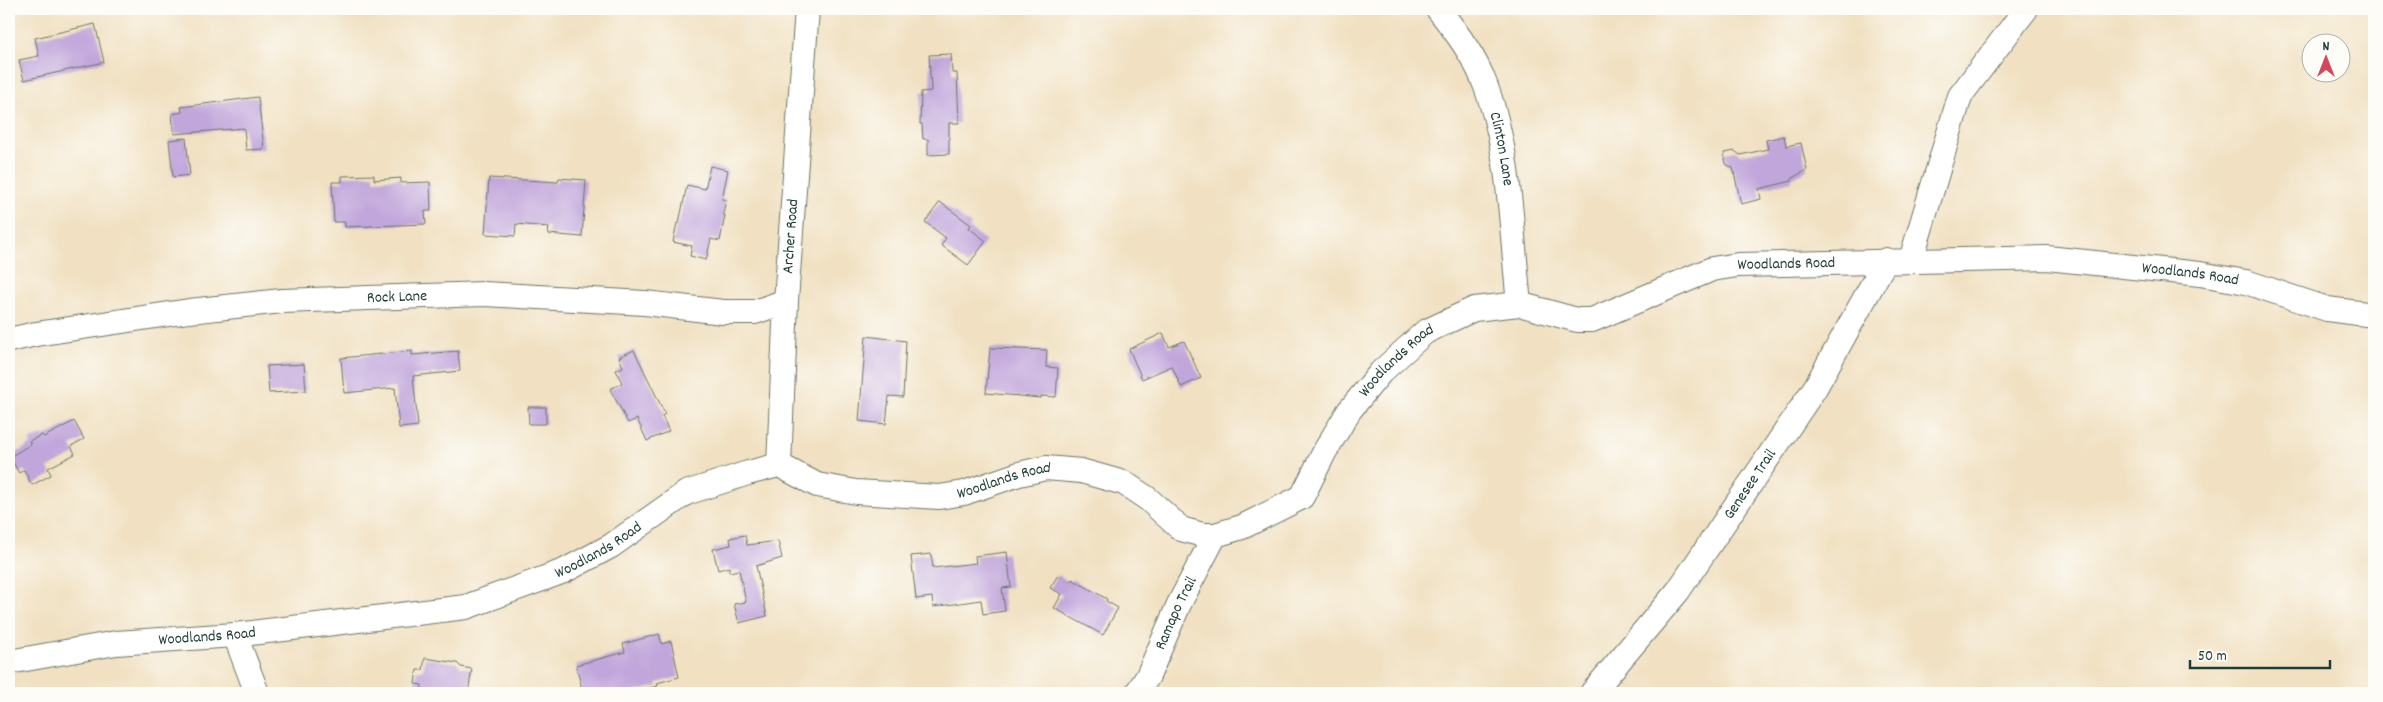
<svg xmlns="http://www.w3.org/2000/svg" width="2383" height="702" viewBox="0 0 2383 702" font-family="Dekko,sans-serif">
<rect width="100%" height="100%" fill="#fdfcf7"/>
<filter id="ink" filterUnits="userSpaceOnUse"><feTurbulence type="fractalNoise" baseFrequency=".02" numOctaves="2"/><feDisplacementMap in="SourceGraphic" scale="10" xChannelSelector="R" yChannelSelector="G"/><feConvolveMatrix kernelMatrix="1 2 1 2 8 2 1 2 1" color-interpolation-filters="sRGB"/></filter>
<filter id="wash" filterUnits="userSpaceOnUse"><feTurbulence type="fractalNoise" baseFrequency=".0096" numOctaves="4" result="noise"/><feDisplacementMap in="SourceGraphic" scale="20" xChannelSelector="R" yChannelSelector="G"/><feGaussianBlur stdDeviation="1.12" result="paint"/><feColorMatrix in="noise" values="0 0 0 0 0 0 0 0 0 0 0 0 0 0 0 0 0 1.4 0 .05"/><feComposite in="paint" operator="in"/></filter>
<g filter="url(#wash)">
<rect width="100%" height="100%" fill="#f1e1c2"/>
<g id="blocks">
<path fill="#c1a6db" d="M95,24L104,62L24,80L19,60L39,56L35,38Z
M951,54L952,73H957L959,123H949V154L928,155V139H923L922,124H920L921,92L931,91L929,55Z
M258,97L264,149L246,150L244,128L174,134L172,114L182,112L181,107Z
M1784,136L1786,146L1801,143L1807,170L1792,178V181L1759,189L1761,199L1741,204L1733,168L1726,164L1724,153L1735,151L1740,155L1768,149L1766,140Z
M186,138L190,175L173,177L169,140Z
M710,166L728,170L722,199L726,200L723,214L725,215L720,241L711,239L706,260L690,256L692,246L673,242L677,223H679L687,185L705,189Z
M374,175V180L401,178V183L430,182L431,211H425L426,224L345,227V222H334L332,182H342V176Z
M489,178L558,182L559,178L586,180L582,237L548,234L549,227L516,224L515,236L485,234Z
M940,202L971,225L969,228L986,241L968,265L941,245L946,238L925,222Z
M1163,333L1169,347L1184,341L1201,378L1181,387L1172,366L1142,379L1129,349Z
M866,336L906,341L903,397L889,396L886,424L859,421Z
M990,348L1047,350L1046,367L1058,368L1056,397L1041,396V398L986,393Z
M634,350L665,414L662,416L669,431L647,441L637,419L628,423L610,389L622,383L616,370L623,367L619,357Z
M412,351V355L458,351L460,371L413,376L418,426L399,428L395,388L344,393L341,358Z
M304,364L306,391L269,393L267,366Z
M528,407H546V424H529Z
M74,421L84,439L71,446L75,454L48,468L51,475L32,485L24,470L19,473L10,457L31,444L29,441L42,435L44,437Z
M745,535L747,545L778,541L782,558L756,566L767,616L739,623L734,604L746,602L739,570L729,572V567L718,570L713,549L731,545L730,538Z
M1007,552L1011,587L1002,588L1005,611L983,614L981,600L933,607L932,597L916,599L911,556L931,554L933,568L976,563L975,556Z
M1058,575L1070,582L1072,579L1107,599L1106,601L1118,608L1103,635L1054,608L1062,594L1050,588Z
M659,634L662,644L671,641L679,677L657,683L658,686L630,693H583L576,665L625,652L623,644Z
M425,658L457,663L461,667L472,669L468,693H421L422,685L415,684L417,670H423Z"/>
</g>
</g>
<g filter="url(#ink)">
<use href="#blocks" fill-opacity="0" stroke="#687666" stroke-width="1"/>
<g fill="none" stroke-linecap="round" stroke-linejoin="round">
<defs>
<g id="minor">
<path id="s1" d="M1438,9C1455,30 1473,54 1483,79C1511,149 1511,229 1519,304"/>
<path d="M1911,260L1960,96L2026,9"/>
<path id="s2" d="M9,340L36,334L189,311L282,301L484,294L645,303L723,312H755L786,301"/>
<path id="s3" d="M779,465L786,301L807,9"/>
<path d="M235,635L257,693"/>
<path id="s4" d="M9,662L116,643L235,635L466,607L564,571L611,546L686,493L748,473L779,465L817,485L856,492L939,497L964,493L1019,474L1046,468L1081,471L1124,483L1148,499L1181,529L1203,535H1215L1242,527L1302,497L1325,451L1349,411L1381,372L1425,332L1474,309L1519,304L1577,320H1592L1712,269L1738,265L2047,258L2200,274L2246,282L2327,309L2374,315"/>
<path id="s5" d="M1137,693L1148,676L1179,604L1215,535"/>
<path id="s6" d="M1592,693L1678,591L1815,388L1886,260"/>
</g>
</defs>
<use href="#minor" stroke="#687666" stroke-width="26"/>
<use href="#minor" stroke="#fff" stroke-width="24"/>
</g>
</g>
<g text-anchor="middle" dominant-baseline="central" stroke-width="4.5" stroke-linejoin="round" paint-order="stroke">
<g font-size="16" fill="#1f3d34" stroke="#fdfcf7">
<text stroke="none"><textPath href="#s1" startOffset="156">Clinton Lane</textPath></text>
<text stroke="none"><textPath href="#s3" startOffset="229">Archer Road</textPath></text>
<text stroke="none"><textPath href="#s4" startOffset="1955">Woodlands Road</textPath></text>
<text stroke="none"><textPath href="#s4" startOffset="2360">Woodlands Road</textPath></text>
<text stroke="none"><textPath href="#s2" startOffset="391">Rock Lane</textPath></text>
<text stroke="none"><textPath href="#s4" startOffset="1535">Woodlands Road</textPath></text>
<text stroke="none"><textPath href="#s4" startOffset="1040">Woodlands Road</textPath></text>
<text stroke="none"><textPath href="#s6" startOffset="262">Genesee Trail</textPath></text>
<text stroke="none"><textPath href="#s4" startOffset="605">Woodlands Road</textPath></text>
<text stroke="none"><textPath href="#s5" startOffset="89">Ramapo Trail</textPath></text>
<text stroke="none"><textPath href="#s4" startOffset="200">Woodlands Road</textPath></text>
</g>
</g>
<rect width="2383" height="702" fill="none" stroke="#fdfcf7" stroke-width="30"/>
<g transform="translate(2326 58)"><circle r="24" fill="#fdfcf7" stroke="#a4b0a9"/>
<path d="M0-4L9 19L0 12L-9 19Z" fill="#d1495b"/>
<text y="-8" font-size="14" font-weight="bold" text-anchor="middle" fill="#1f3d34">N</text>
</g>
<path d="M2190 660v8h140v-8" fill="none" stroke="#1f3d34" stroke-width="2.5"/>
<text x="2198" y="660" font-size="15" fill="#1f3d34" stroke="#fdfcf7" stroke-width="4" paint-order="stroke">50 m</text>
</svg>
